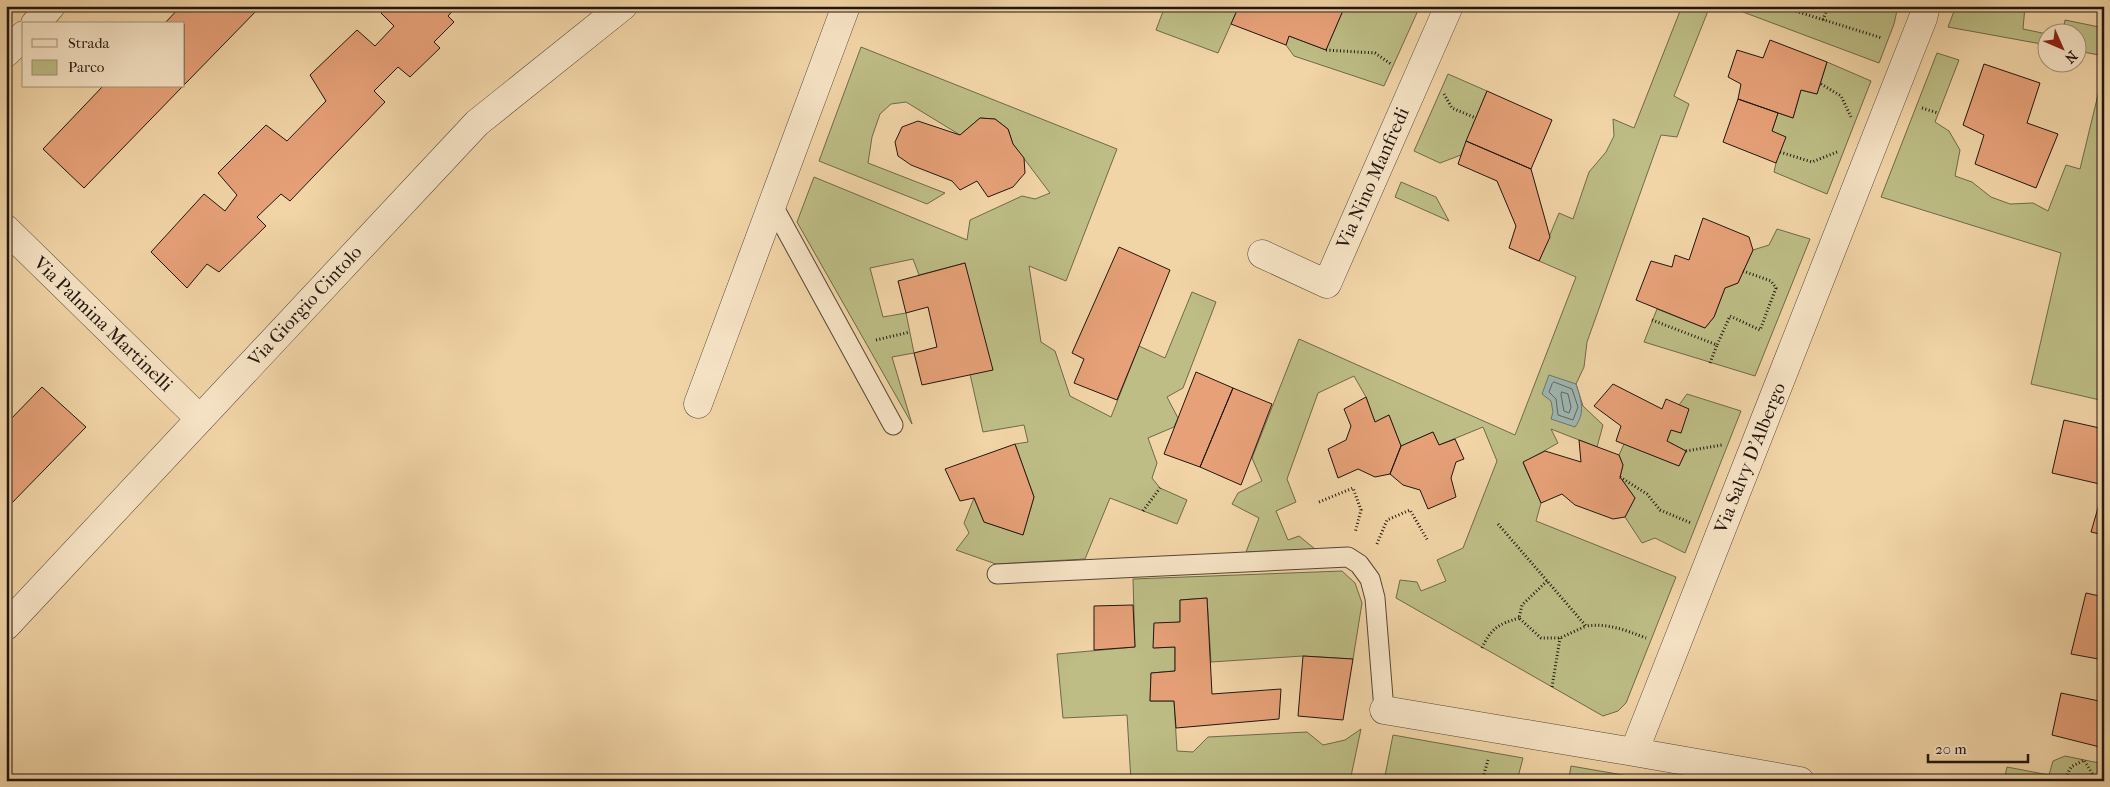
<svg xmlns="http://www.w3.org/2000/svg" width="2110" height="787" viewBox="0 0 2110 787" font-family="'IM FELL French Canon',serif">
<rect width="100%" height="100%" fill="#f2d5a7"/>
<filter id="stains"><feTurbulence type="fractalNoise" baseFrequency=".004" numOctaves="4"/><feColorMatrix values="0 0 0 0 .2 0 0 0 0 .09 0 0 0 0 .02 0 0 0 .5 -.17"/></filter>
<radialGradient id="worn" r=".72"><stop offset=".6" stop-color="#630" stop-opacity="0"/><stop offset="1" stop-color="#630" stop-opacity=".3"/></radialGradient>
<path fill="#bdbd85" stroke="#6f694a" d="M1165,6H1239L1218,53L1156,30Z
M1345,6H1420L1384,86L1294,56L1286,45L1289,36L1326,50Z
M1682,6H1710L1674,96L1689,104L1677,137L1661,135L1587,342L1584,367L1576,384L1583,406L1603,425L1597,447L1551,429L1558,443L1523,463L1541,503L1536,521L1676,577L1626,703L1618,711L1603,716L1396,598L1400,580L1417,582L1421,591L1446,581L1437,560L1463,548L1497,461L1483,427L1439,445L1433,432L1401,446L1389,415L1375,422L1366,397L1354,376L1318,393L1287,479L1296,502L1276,511L1288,540L1299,536L1315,549L1246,552L1259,518L1232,504L1238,493L1262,481L1252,458L1299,339L1515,435L1576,277L1539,261L1559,213L1573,219L1589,172L1606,152L1614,136L1613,119L1634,128Z
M1727,6H1898L1894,24L1879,63Z
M1956,6H2025L2023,29L2047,34V45L1948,27Z
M2065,20L2104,28V56L2078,51V32H2063Z
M861,47L1117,149L1066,281L1029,266L1041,342L1055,351L1070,396L1111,417L1139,346L1165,358L1192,292L1216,302L1183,388L1167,397L1178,418L1174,427L1148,438L1157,463L1152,478L1160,488L1187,500L1177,524L1110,498L1085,559L996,564L956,550L969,533L964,523L974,498L984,522L1023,535L1034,497L1015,444L1028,442L1024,425L983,432L970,374L965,263L919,275L913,259L870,268L883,317L906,313L914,353L892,357L912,424L797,222L814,177L967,240L970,220L1022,196L1035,199L1050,193L1013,144L1008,129L995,119L980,118L960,135L906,102L891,104L880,114L872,137L868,163L945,193L927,204L819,161Z
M1937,53L1959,60L1935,122L1949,131L1960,150L1955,176L1972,182L1991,197L2010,204L2033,203L2048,211L2066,165L2080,169L2104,70V401L2031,384L2061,253L1881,197Z
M1827,62L1871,81L1827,194L1774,172L1776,163L1772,131L1778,113L1793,118L1801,90L1817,94Z
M1448,74L1487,91L1461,155L1440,163L1414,151Z
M1401,182L1436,197L1449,221L1395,197Z
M1777,229L1810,239L1755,376L1644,342L1657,309L1705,328L1714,317L1725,288L1738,283L1753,250L1769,245Z
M1687,394L1741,411L1685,553L1655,538L1642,543L1625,517L1635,498L1620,477L1623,465L1619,455L1624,444L1679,466L1686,451L1667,441L1671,430L1681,433L1679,405Z
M1342,571L1355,583L1362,603L1353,659L1303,656L1211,662L1207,598L1180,600V622L1154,624V648L1175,647V671L1151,673L1150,701H1174L1177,751L1193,752L1208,737L1307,732L1323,745L1345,740L1361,729L1350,781H1131L1127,715L1063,718L1057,654L1135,647L1133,579Z
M1393,735L1523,758L1517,781H1384Z
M2065,756L2104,764V781H2004L2007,767L2049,775L2053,761Z
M1571,766L1646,779L1645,781H1576L1569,778Z"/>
<path fill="#9eb6b1" stroke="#6c7671" d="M1549,375L1576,384C1581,400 1586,412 1575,427L1551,419L1553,412L1551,401L1542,394Z"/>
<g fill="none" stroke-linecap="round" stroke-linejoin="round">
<path stroke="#606660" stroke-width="1" d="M1554,382L1572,389L1578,407L1573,420L1558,415L1556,399L1549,392L1552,384Z
M1562,392L1568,394L1571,407L1569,413L1564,411L1561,395Z"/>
</g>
<path fill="#e7a178" stroke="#211510" d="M181,6H261L184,85V24H164Z
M387,6H457L448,16L454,22L434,42L440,48L410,77L398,67L374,91L385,102L290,201L281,194L257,217L266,226L219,272L207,264L187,288L151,252L204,194L225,211L237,195L218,173L266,125L287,141L326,101L310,75L357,30L375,46L394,26L381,13Z
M1239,6H1339L1344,8L1326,50L1289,36L1286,45L1231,24Z
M2025,6H2070L2025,8Z
M1770,40L1827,62L1817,94L1801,90L1793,118L1738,99L1741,84L1728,77L1737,50L1763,58Z
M1984,64L2040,83L2027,123L2058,134L2036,188L1975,164L1984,135L1963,125Z
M103,86H183L84,188L43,149Z
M1487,91L1552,120L1531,169L1466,141Z
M1738,99L1778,113L1772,131L1786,137L1776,163L1723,142Z
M980,118L995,119L1008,129L1013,144L1024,158L1025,173L1013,187L988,197L977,181L960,190L952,181L911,165L898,156L895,142L902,127L918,121L960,135Z
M1466,141L1531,169L1550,237L1539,261L1509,248L1516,226L1497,181L1458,164Z
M1703,218L1749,237L1753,250L1738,283L1725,288L1714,317L1705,328L1636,300L1651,261L1672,267L1675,255L1689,260Z
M1119,247L1170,270L1117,400L1074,383L1084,359L1072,353Z
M965,263L993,370L922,385L914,353L937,347L928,307L906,313L898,281Z
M1196,372L1233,388L1200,467L1164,454Z
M1613,384L1662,409L1666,399L1689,409L1681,433L1671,430L1667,441L1686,451L1679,466L1616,441L1621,426L1594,406Z
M42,387L86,427L6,509V424Z
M1233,388L1272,404L1241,485L1200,467Z
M1366,397L1375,422L1389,415L1401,446L1390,474L1375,477L1358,469L1338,478L1328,449L1346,440L1351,426L1344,409Z
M2064,420L2104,429V485L2052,473Z
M1433,432L1439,445L1455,439L1464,459L1456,462L1451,478L1456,497L1428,509L1420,490L1403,485L1390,474L1401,446Z
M1579,440L1619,455L1623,465L1620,477L1635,498L1625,517L1613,519L1575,505L1562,494L1541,503L1523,462L1545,451L1581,462Z
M1015,444L1034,497L1023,535L984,522L974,498L960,501L945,469Z
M2104,487V535L2091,532Z
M2086,593L2104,597V660L2071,654Z
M1207,598L1212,694L1281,689L1279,719L1176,728L1174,701H1150L1151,673L1175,671V647L1153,648L1154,623L1180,622V600Z
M1133,605L1135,647L1094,650V606Z
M1303,656L1353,659L1343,720L1298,716Z
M2061,693L2104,702V748L2052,735Z"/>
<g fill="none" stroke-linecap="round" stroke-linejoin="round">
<defs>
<path id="lane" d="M772,204L893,425
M997,574L1348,557L1359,564L1370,579L1375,598L1384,710"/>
<path id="street" d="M35,24L51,6
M6,53L24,35
M6,229L200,419
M1262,254L1327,284L1449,6
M698,404L846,6
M6,626L477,123L623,6
M1384,710L1634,752
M1800,781L1634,752L1923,18L1926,6"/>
</defs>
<use href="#lane" stroke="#554536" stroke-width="21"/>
<use href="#street" stroke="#554536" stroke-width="29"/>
<path stroke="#211510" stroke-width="3" stroke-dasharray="1 2.5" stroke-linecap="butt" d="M1779,6L1882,38
M2010,6L2025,8
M1823,20L1828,6
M1326,50L1375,53L1391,64
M1821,84L1841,96L1851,117
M1444,94L1452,108L1476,118
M1922,108L1938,113
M1780,152L1812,162L1837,152
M1652,320L1717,345L1730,316L1760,330L1776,288L1771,281L1743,271
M876,340L910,332
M1710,363L1717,345
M1686,451L1722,445
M1620,477L1647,494L1660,510L1691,523
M1319,502L1353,488L1361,510L1355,533
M1143,511L1160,488
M1498,524L1586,626C1608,623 1625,630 1646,638
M1377,544L1387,520L1410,510L1428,541
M1547,581L1522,605L1519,618L1541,638H1560L1586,626
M1482,648C1491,628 1499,624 1519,618
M1552,687L1560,638
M1482,781L1488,760
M2068,781L2066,777L2071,767L2084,760L2093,775L2091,781"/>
<use href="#lane" stroke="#f7e4c6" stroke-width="19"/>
<use href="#street" stroke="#f7e4c6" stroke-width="28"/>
</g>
<g text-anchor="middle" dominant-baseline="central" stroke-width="4" stroke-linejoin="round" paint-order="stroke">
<g font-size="19" fill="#211510" stroke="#f7e4c6">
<text transform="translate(1373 178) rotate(-66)">Via Nino Manfredi</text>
<text transform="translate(305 306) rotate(-47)">Via Giorgio Cintolo</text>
<text transform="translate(103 324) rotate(44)">Via Palmina Martinelli</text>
<text transform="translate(1750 458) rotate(-68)">Via Salvy D'Albergo</text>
</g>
</g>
<rect width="2110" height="787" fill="none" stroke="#f2d5a7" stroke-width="25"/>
<rect x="8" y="8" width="2095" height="772" fill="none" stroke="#211510" stroke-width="2.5"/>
<rect x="12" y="12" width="2085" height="762" fill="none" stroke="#211510"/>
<rect x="22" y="22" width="162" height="65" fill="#f7e4c6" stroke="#a1917d"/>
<rect x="32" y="39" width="25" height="8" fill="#f7e4c6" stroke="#a1917d"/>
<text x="68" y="48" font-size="15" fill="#211510">Strada</text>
<rect x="32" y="60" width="25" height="15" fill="#bdbd85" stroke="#a1917d"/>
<text x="68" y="72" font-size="15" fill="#211510">Parco</text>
<g transform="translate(2062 48) rotate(135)"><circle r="24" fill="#f7e4c6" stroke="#a1917d"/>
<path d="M0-4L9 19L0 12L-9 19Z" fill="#8f2418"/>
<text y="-8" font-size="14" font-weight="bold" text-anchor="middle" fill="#211510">N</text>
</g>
<path d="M1928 754v8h100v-8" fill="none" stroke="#211510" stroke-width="2.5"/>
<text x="1935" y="754" font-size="15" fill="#211510" stroke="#f7e4c6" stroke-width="4" paint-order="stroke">20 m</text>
<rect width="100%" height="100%" filter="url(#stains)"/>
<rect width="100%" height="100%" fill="url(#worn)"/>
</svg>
